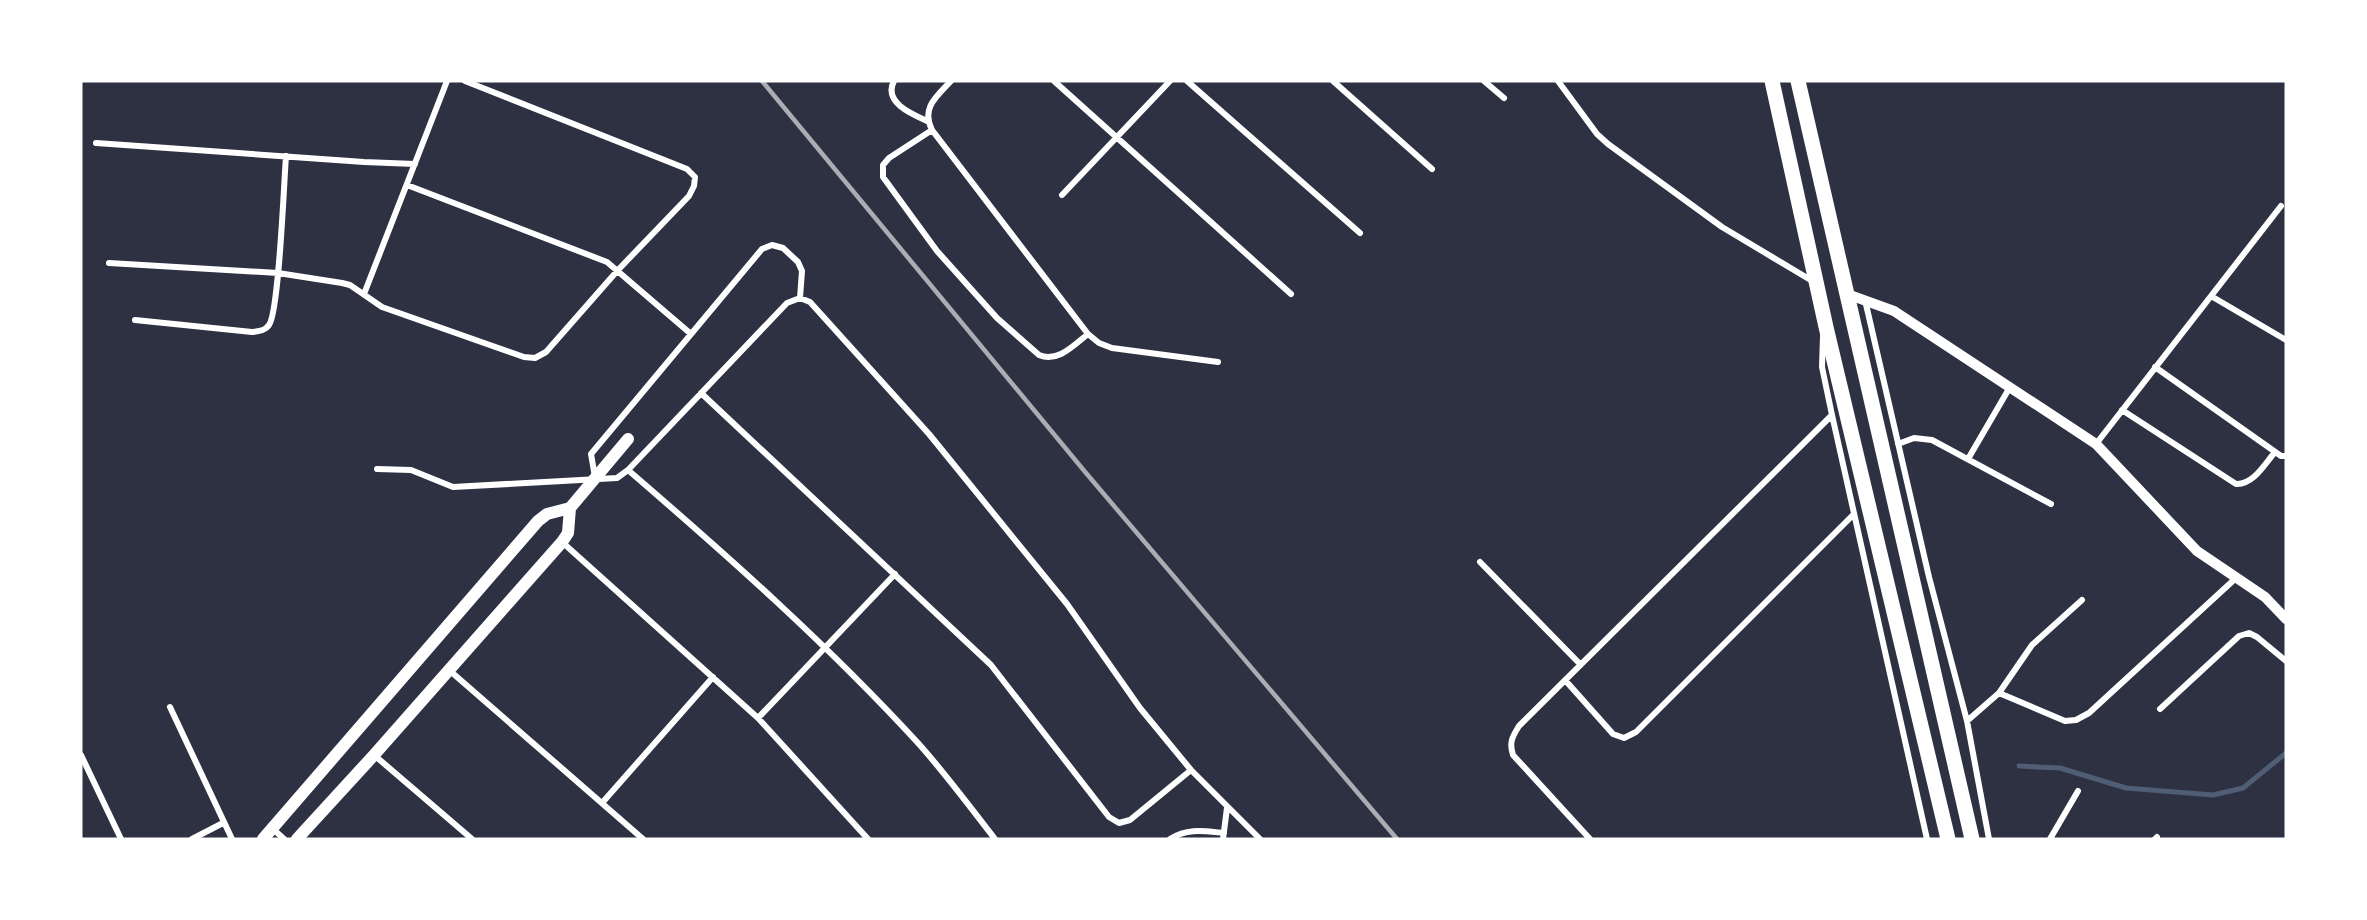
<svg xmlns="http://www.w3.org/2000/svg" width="2367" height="920" viewBox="0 0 2367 920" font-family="'Fira Sans Condensed',sans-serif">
<rect width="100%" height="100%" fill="#2d3142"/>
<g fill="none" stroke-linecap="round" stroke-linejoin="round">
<path stroke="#4f5d75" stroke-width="5" d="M2019,766L2060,768L2126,788L2213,795L2243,788L2286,753"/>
<path stroke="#fff" stroke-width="6" d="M894,81C883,102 911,114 927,121
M951,81C936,97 921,108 932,130L1088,334L1099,343L1112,348L1218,362
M1054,81L1291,294
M1187,81L1360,233
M1333,81L1432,169
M1484,81L1504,98
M1558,81L1597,134L1608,144L1722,227L1814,282
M932,130L889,158L883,165V177L937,251L997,318L1039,355C1058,363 1074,345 1088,334
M96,143L364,162L415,164
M407,185L607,262L691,334
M1062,195L1170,81
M109,263L278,273L342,283L350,285L382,307L524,357L535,358L546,352L618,270L689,196L694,186L695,177L687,169L465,81
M364,294L447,81
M2211,296L2286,340
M1865,300L1929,577L1967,721L1989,839
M135,320L252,332C259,331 265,331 269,325C279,312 284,181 286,156
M1823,336L1822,367L1832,415L1927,839
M2155,367L2281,456H2286
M701,393L991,665L1109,817L1119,823L1130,820L1191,770
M2122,410L2236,484C2253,485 2264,465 2275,452
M1898,444L1914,438L1932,440L2051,504
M2096,444L2281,206
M1968,459L2010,387
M377,469L411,470L453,487L617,478L628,470L787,303L800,298L810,302L929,434L1067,604L1140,708L1191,770L1260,839
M628,470C729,557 828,645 918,743C945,773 970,807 995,839
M595,477L591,454L762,249L772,245L783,248L798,262L802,271L800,298
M562,542L758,718L868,839
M1480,562L1580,664
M449,670L643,839
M1565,680L1613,734L1624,738L1636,732L1854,514
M1999,693L2065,721L2076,720L2089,713L2236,578
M170,707L232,839
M2160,709L2239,636L2249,633L2257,637L2286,661
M758,718L895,574
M1967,721L1999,693L2032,645L2082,600
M81,755L121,839
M374,755L472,839
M602,803L713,677
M272,828L284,839
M192,839L223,823
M1170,839C1188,828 1203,831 1224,833
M1223,839L1227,808
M1590,839L1513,755C1509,743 1512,737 1519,726L1832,415
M2050,839L2078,791
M2155,839L2157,837"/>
<path stroke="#fff" stroke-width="10" d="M1847,294L1894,311L2096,444L2197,551L2265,597L2286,619"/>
<path stroke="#fff" stroke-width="12" d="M263,839L538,521L547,514L570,508
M297,839L374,755L562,542L568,533L570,508L628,439"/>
<path stroke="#fff" stroke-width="15" d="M1772,81L1826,327L1948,839
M1798,81L1972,839"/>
<path stroke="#abadb3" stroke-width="4.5" d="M762,81L1086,473L1397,839"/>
</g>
<rect width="2367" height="920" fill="none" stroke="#ffffff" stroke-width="165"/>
</svg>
